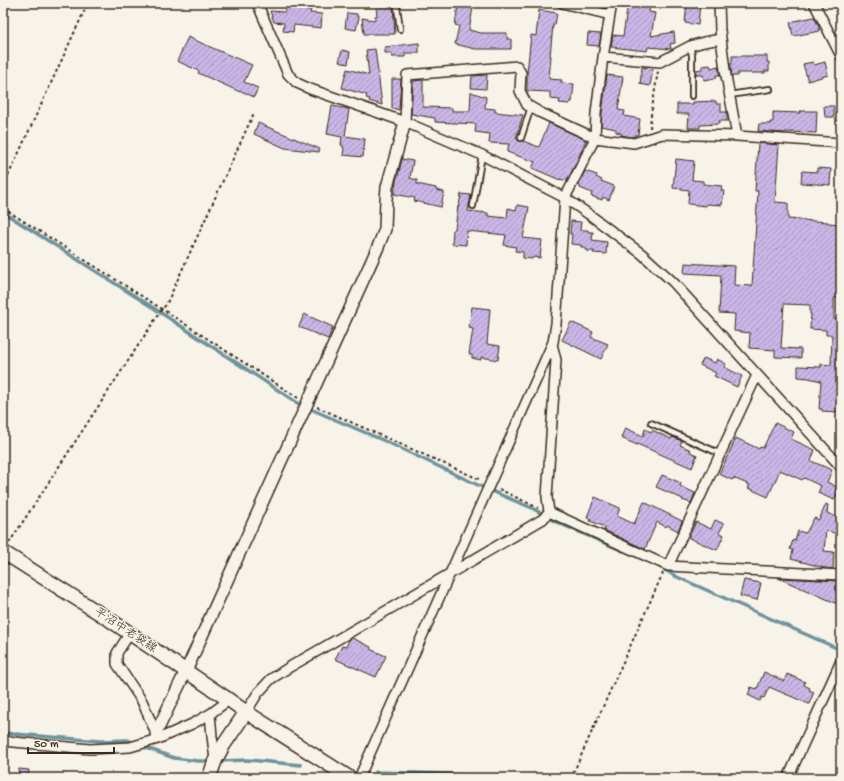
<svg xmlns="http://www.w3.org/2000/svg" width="844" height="781" viewBox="0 0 844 781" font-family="'Gochi Hand','Klee One',sans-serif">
<defs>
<pattern id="building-hatch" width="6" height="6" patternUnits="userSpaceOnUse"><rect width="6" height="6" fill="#cab7e7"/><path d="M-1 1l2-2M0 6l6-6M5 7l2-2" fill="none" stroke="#a595bb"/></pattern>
</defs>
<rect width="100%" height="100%" fill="#f7f3e8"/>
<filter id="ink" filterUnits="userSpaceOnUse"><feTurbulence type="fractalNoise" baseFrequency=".025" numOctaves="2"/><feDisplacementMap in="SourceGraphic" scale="8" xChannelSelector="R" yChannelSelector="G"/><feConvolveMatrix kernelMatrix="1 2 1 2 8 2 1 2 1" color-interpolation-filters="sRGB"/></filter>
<g filter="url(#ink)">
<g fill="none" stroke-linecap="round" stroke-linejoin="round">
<path stroke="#6e929d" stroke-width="3.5" d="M3,212L152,307L299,404L387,442L480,486L532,508L556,522L623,551
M662,568L675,576L841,650
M3,733L100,741L127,740L135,743
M141,746L174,758L198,761H212
M218,761L248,760L301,765
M376,772L447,774L504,778"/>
</g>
<path fill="url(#building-hatch)" stroke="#3b2a1e" d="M628,3H650L649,12L655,13L651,36L674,32L675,43L670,44L671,49L648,47L647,51L611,47L613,35L623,36Z
M687,3H700L698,25L685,23Z
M393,4L395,34H364L362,18L375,20V16H377L376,6Z
M458,5L473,8L469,30L481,33H507V39H511V49H475L455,44L459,26L455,25Z
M286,7L311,10L310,13L322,14L321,28L294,25L293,32L283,31L284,23L274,22L270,11L285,12Z
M539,10L557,13L555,25H553L550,56H551L549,79L562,80L561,83L574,84L572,102H570L569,104L559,103L560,100L550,99V92L527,91V73L531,35L536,36Z
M347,13L357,14V17H359L356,30L345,28Z
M814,17L818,25L820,31L793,36L790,22Z
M588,33L601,34L599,46L587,45Z
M188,37L208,46L252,65L244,82L258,88L254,97L241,91L240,92L198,73L199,71L177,61Z
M419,43V53H405V57H392V53H385V47Z
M375,49L378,72L382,105L369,101L370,99L366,98L367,95L342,88L347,69L369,75L366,50Z
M342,50L350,52L348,64L339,62Z
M732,56H767V62H769V71H765V73H738V76H732L730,64H732Z
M813,62L814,65L825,62L828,75L808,81L803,64Z
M710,65L711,68L718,66L720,75H716V78L704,80L703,75H696V70L702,69V66Z
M642,67L653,69L650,86L640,84Z
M487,75L486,89L471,88L472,76Z
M607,75L623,77L618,110L625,111L624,116L640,119L638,135H635V136L632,137L621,135V133L616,132V129L601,126L602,113Z
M392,79H401L399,110L392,108Z
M423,80V107L452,108V111H470L471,92L486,97L485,108L495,109V112L523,115L516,138L519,141H523L539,147L549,123L586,140L578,159L567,181L560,179V180L532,168L535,162L507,152L509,144L489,143L490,134L475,132L476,124L435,122V118L411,114L413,81Z
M716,101V104H721V112H726L727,114V121H719V124L700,125V128H688L689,114H677V104H693V102Z
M332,106L349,109L345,136L365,139L363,157L343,155L344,149L343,148V145H341L342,137L327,134Z
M824,106H834V117H825Z
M800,111H817L816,133L785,132V133L758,131L759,124H770V122H773V112L800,113Z
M258,123L320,149L319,152L285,148L254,134Z
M758,143L779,145L775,202L788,203V219L828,222V223L841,224V298H834V319H841V378H837L836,396H837V399L841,400V411H836V412L822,411V409H819L821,381L809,378L798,377V366L821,367V364L831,365L832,335H826V330L810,329L811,314H810V305L784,304L781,348L801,349V358L775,357V350L749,348L750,333L734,331L735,314L719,313L721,275L684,273L685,263L735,266L734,285L752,286L758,191H755Z
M402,159L413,161L410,178L417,180V184L436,188V190L444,192L441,207L414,201L415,198L394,194L397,176H398Z
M676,159L694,161L692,180L703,181V184L722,186L721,191H724L722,205L706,204V206L688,204L689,190L673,188Z
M817,168L831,169L830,185L801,183L802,171L817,172Z
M585,171L597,175L596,177L602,180L601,181L614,186L609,200L603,197L602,200L591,196L592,193L580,188V186L578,185Z
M461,194L471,195L468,211L488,213V216L507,218L508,208L516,210L517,205L529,207L523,238L542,240L540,258L533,257L532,259L523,258V252L515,251L516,247L504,245L506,235L467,231L466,245L452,244L453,229H455L458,206H459Z
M571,221L581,222L580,230H588V232H593L592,240L607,242L606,254L593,253L594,251H587V249H584V247H581V245L571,244L572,234H570Z
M472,307L490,309L487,344L500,346L498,360L481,357V360L472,358V355L469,354L473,329L469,328Z
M304,314L333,327L328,339L299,327Z
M571,322L593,332L591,337L608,344L601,359L562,340Z
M704,358L715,363L717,359L726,364L724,367L742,376L737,387L714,376L716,373L700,365Z
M775,423L794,432L791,439L815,450L811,461L832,470L827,482L837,487L835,490L838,492L834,500L818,493L821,486L804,478L802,480L780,470L768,497L748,488L750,485L733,478L732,480L719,474L736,438L759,449L760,447L763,448Z
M625,428L643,436L645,429L651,432L652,430L671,439L672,437L682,441L680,445L691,450L690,452L697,455L692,468L637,444V445L621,438Z
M662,475L681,483L680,486L695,493L691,503L682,500L683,499L656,487Z
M595,497L620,508L617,516L634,524L644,502L682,521L678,531L667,525L666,527L657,522L645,549L604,530L605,527L590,521L591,519L587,517Z
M826,504L828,505L827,513L841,519V536L826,530L824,551L834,552L833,569L825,568L791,559L793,550L790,549L793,540L795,541L798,531L806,533L814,518L819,520Z
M715,520L724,524L719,533L724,535L717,550L689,538V536L696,522L711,529Z
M778,578L840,581L836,589L841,591V597L838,604Z
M744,580L761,583L757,600L740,596Z
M352,638L371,647L370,649L386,656L376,677L335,659L342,646L346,647L349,640Z
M764,672L784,681L787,674L805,682L804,685L810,688L809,690L814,692L809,704L769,687L764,698L762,697L760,701L748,695L751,687L757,689Z
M19,769L29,770L28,778H18Z"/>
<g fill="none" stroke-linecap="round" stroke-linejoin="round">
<defs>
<path id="service" d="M398,3L397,7L400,29
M690,46L692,55V96
M729,95L770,89
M521,138L531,107
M473,206L482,155
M651,423L721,454"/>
<path id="minor" d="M257,3L288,74L297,83L310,89L405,122L482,155L565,198L590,215L642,254L673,282L841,467
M562,3L610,15
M719,3L720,30L725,70L737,136
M814,3L841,56
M603,57L660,62L690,46L704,42L721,39
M405,122L407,75L517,66L521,73L520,91L527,105L541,113L595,138L634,143L662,134L737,136L841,143
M757,375L668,566L841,575
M549,512L668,566
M130,633L117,653V664L142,701L158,738
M246,712L258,693L271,679L288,668L352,631L543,519L549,512L547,497L556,360L552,344
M210,714L212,736L215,760
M3,741L90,749L130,747L158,739L192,724L210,714L229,700
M359,778L553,342L556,324L565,198L595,138L596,113L603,57L612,3
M788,778L841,661"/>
<path id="tertiary" d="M156,733L186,671L378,247L385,229L386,200L387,187L405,122"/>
<path id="secondary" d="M3,552L110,620L229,700L246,712L350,778
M209,778L215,761L223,746L246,712"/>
</defs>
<use href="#service" stroke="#3b2a1e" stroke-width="8"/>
<use href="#minor" stroke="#3b2a1e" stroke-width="12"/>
<use href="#tertiary" stroke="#3b2a1e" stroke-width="14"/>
<use href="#secondary" stroke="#3b2a1e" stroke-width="16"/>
<path stroke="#3b2a1e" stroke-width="2" stroke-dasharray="3 3" stroke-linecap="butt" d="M650,128L651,115L658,71
M3,187L88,3
M3,208L162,309L298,398
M317,407L481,480
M499,489L538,508
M9,543L162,309L166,305L254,113
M571,778L663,573"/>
<use href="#service" stroke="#f7f3e8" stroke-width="4.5"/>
<use href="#minor" stroke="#f7f3e8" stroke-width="9"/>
<use href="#tertiary" stroke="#f7f3e8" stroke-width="11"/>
<use href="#secondary" stroke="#f7f3e8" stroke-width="13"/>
</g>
</g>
<g text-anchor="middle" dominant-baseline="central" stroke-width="3" stroke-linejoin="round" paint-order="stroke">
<g font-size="12" fill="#3b2a1e" stroke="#f7f3e8">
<text transform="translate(125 631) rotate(33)">平沼中老袋線</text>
</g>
</g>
<rect width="844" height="781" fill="none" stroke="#f7f3e8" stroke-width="16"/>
<rect x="8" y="8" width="828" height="765" fill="none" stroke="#3b2a1e" stroke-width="1.5" filter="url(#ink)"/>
<path d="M28 747v6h86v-6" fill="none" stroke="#3b2a1e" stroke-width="2"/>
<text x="34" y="747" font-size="12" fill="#3b2a1e" stroke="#f7f3e8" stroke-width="3" paint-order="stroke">50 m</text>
</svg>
